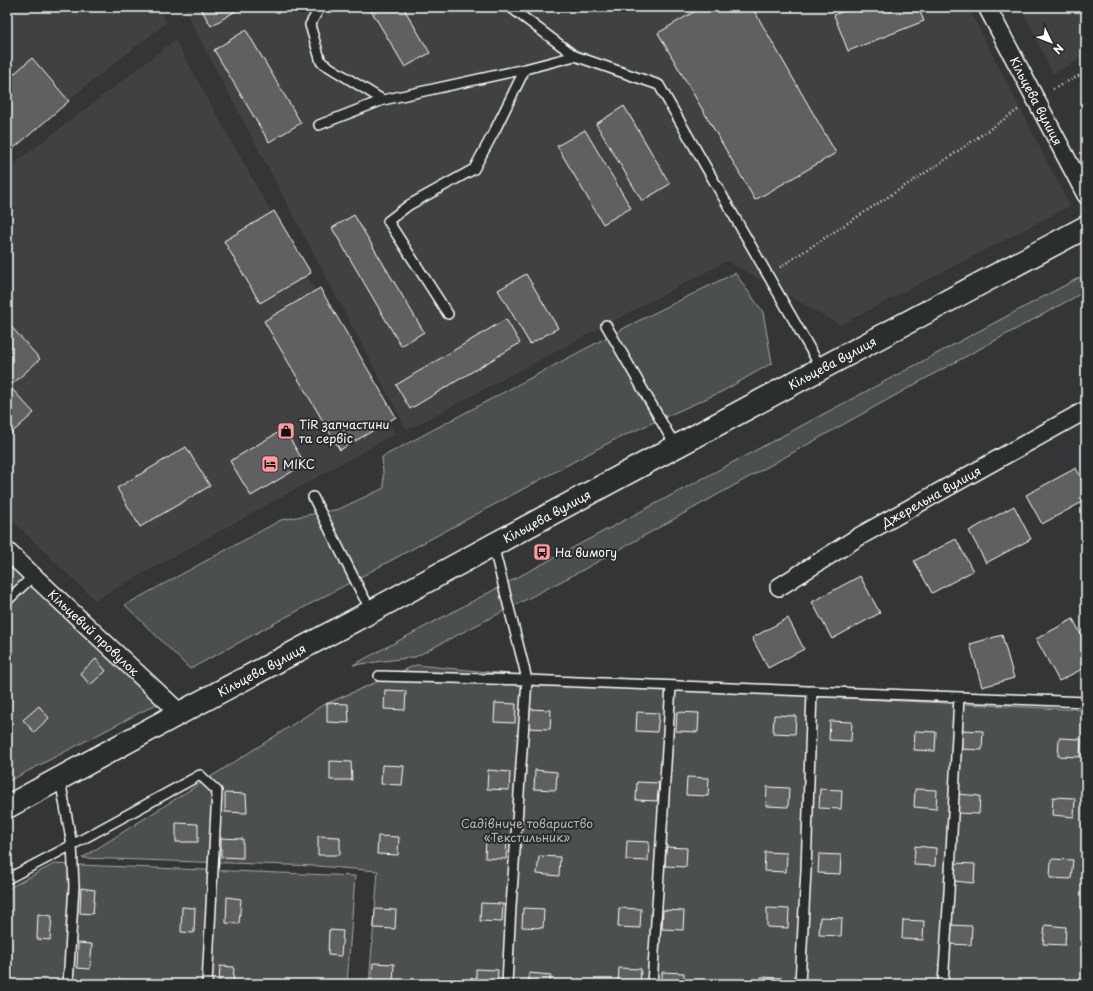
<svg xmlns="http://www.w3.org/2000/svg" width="1093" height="991" viewBox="0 0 1093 991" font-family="'Playpen Sans',sans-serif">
<rect width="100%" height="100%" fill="#333536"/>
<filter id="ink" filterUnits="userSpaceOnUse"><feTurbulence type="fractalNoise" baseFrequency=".025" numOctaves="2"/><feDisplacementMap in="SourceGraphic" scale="8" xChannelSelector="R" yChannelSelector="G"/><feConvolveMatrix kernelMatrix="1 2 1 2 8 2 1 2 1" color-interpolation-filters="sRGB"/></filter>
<g filter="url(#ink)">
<path fill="#404243" d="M7,7H159L166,23L7,148Z
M183,7H968L1070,206L840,325L727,261L407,430Z
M1021,7H1086V56L1053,74Z
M175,40L395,434L95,600L7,516V169Z"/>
<path fill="#4c4f50" stroke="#a6a7a8" d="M735,273L763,312L772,363L723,391L612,441L190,669L125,605L281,520L339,509L384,488L382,457L630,325Z
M1086,274V291L939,371L581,571L415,657L353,665Z
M7,539L172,696L7,782Z
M416,665L550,678L802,696L1086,710V984H369L378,871L317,866L82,858L269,740L321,706Z
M54,864L355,876L347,984H7V889Z"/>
<path fill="#5f6162" stroke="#fff" d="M200,7H238L239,9L211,26Z
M369,7H403L430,53L405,67Z
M702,7H752L836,153L755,200L658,33Z
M853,7H918L924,21L848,51L834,15Z
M246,30L301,123L269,142L214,50Z
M32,58L69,101L7,154V80Z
M624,106L670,184L642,201L596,124Z
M585,130L631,208L603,224L557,146Z
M274,211L311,273L260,303L224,241Z
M354,215L424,332L401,346L332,228Z
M526,274L558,328L530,344L498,290Z
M320,288L396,417L340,450L264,321Z
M506,319L520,343L410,409L396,385Z
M7,322L40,359L7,389Z
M12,389L34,413L7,437V394Z
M284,429L305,464L251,496L230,461Z
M186,447L210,486L140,527L117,488Z
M1076,468L1086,488V500L1042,524L1026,495Z
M1014,506L1031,539L986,563L969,531Z
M956,539L973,571L932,593L914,561Z
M860,576L880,613L832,639L812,602Z
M788,618L804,649L768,668L752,638Z
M1073,619L1086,644V667L1059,681L1036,639Z
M1002,635L1014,678L982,687L970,644Z
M96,659L106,671L90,685L80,673Z
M385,690L406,691L405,710L384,709Z
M327,703L348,704L349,723L327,722Z
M495,703L516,704L515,723L494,722Z
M39,706L49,718L34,732L23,720Z
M529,709L551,710L550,729L528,728Z
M637,712L659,713L657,732L636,731Z
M677,712L699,713L698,732L676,731Z
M774,715L796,716L795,734L773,733Z
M830,721L852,722L851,741L829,740Z
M961,730L983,731L982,750L960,749Z
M915,731L936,732L935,751L914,750Z
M1059,738L1081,739L1080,757L1058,756Z
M330,761L351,762L352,780H330Z
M382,765L404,766L402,785L381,784Z
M488,770L510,772L509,790L487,789Z
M535,770L557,772L556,790L534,789Z
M687,777L709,778L708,796L686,795Z
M637,782L659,783L657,801L636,800Z
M767,787L789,788L788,807L766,806Z
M820,789L842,790L841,809L819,808Z
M915,789L937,790L936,809L914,807Z
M225,793L246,794L247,813L225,812Z
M958,794L980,796L979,814L957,813Z
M1053,797L1075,798L1074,817L1052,815Z
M176,823L198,824V842H176Z
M318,836L340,837V855H318Z
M378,836L399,837L398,855L377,854Z
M221,838L243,839V858L221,857Z
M486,839L507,840L506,859L485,858Z
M627,841L649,842L648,861L626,860Z
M915,846L936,848L935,866L914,865Z
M666,847L687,848L686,867L665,866Z
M765,852L787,853L786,872L764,871Z
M819,854L841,855L840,874L818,873Z
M539,856L560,857L559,876L537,874Z
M1051,859L1073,860L1071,879L1050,878Z
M954,863L975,864L974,883L953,881Z
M81,888L95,890L93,914L80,913Z
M227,897L241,899L239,924L226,923Z
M481,903L503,904L502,922L480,921Z
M182,907L195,908L194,933L181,932Z
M523,908L544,909L543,928L522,927Z
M619,908L641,909L640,928L618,927Z
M767,908L789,909L788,928L767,927Z
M375,909L396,910L395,929L374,928Z
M663,910L684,911L683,930L662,929Z
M38,914L52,916L50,940L37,939Z
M820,917L842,918L841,936L819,935Z
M903,920L924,921L923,940L902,939Z
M950,925L972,926L971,945L949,944Z
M1045,925L1066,927L1065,945L1043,944Z
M329,930L343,931L341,956L328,955Z
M78,943L92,944L90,969L77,968Z
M373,963L394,964L393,982L371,981Z
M220,966L234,967L233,984H219Z
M619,968L641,969L640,984H618Z
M476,969L498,970L497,984H476Z
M662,972L684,973V984H662Z
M529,973L551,975L550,984H529Z
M761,977L782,978V984H760Z
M808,980L829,981V984H808Z
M906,981L927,982V984H905Z"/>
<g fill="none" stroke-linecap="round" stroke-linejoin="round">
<defs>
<path id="lane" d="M320,7L310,25L321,62L383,100
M510,7L575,56
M319,125L383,100L525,69
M448,314L388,221L409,205L474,169L495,130L525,69L575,56L659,85L821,368
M606,325L669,435L678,445
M313,497L363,596L372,611
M493,545L524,667L527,680L511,906L507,984
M7,601L33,576
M379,676L527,680L1086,702
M60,779L72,845L74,886L68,984
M7,879L72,845L200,775L217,791L207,984
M652,984L671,686
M800,984L806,870L812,691
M943,984L949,892L959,697"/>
<g id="street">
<path id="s1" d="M987,7L1086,195"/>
<path id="s2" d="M7,551L180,713"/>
<path id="s3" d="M779,587L860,536L1086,410"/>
</g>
<g id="secondary">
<path id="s4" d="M7,807L180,713L372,611L493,545L794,383L1086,227"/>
</g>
</defs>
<use href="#lane" stroke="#fff" stroke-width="12"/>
<use href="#street" stroke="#fff" stroke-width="20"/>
<use href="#secondary" stroke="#fff" stroke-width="25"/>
<path stroke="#fff" stroke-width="2.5" stroke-dasharray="1 3" stroke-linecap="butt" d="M1053,89L1086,72
M780,267L948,158L1019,109"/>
<use href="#lane" stroke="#2a2d2e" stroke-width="9"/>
<use href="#street" stroke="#2a2d2e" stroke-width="17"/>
<use href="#secondary" stroke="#2a2d2e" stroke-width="22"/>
</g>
</g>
<defs>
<symbol id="shop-square" viewBox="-11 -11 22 22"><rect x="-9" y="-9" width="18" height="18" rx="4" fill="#ff9aa2" stroke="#2a2d2e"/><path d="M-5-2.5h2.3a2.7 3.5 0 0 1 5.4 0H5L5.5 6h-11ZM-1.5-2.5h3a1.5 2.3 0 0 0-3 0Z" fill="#111"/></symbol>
<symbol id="hotel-square" viewBox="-11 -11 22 22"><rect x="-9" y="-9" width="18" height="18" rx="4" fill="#ff9aa2" stroke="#2a2d2e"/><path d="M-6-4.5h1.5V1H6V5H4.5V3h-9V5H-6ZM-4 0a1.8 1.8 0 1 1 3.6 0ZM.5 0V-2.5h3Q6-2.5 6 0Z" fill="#111"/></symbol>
<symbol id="bus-square" viewBox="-11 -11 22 22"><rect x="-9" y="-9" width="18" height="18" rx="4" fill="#ff9aa2" stroke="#2a2d2e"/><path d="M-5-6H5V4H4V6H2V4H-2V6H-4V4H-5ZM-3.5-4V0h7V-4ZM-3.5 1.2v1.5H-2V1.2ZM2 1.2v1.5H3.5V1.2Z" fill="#111"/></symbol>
</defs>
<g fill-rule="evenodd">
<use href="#shop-square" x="276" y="421" width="20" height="20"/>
<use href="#hotel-square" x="260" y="454" width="20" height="20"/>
<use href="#bus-square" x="532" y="542" width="20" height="20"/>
</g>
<g text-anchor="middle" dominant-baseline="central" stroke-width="4" stroke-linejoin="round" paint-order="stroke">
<g font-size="12" fill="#fff" stroke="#2a2d2e">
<text stroke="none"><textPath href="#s1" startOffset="106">Кільцева вулиця</textPath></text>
<text stroke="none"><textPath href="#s4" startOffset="937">Кільцева вулиця</textPath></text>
<text stroke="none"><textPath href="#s3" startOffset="177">Джерельна вулиця</textPath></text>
<text stroke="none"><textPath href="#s4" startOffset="613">Кільцева вулиця</textPath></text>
<text stroke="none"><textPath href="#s2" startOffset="119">Кільцевий провулок</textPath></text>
<text stroke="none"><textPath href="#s4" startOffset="289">Кільцева вулиця</textPath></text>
</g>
<g font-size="12" fill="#fff" stroke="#2a2d2e" text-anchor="start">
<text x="299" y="424">TiR запчастини<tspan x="299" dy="14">та сервіс</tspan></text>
<text x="283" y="464">МІКС</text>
<text x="555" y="552">На вимогу</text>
</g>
<g font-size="12" fill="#b7b9b9" stroke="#2a2d2e">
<text x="527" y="823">Садівниче товариство<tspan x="527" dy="14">«Текстильник»</tspan></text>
</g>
</g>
<rect width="1093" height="991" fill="none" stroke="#2a2d2e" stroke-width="24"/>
<rect x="12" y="12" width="1069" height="967" fill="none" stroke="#fff" stroke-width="1.5" filter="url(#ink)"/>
<g transform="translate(1051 42) rotate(133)" stroke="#2a2d2e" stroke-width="3" paint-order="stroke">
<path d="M0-3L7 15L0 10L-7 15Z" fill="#ffffff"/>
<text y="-6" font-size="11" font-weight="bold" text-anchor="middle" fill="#ffffff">N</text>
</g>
</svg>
